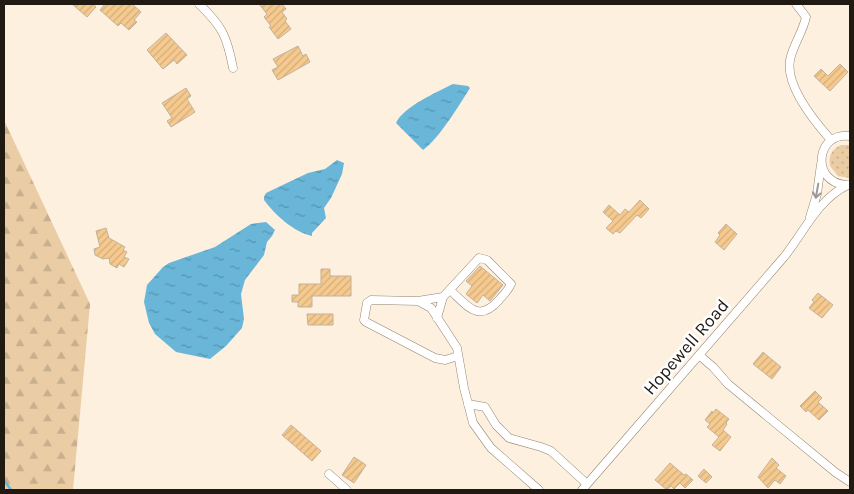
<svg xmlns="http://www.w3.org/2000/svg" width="854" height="494" viewBox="0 0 854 494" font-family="Karla,sans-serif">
<defs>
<pattern id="grass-dots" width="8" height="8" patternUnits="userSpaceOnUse" patternTransform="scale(1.25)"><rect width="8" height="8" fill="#eacca5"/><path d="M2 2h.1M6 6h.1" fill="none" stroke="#c8af8d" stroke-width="1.8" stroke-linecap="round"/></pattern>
<pattern id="forest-firs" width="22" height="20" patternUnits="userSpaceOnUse" patternTransform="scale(1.25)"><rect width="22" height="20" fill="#eacca5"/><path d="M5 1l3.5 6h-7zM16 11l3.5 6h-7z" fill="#c8af8d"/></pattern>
<pattern id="water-ripples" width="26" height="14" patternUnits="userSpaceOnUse" patternTransform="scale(1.25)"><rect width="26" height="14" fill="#69b6d9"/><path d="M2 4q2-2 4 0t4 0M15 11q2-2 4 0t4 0" fill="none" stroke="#5693af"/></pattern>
<pattern id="building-hatch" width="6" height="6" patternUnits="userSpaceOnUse" patternTransform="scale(1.25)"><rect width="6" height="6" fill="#f6ca8e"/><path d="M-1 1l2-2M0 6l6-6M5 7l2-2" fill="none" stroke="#d3ad7a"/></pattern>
</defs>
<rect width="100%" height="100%" fill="#fef0df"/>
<path fill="url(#grass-dots)" d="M841,145H850V178L838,176L830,166C828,156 832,149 841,145Z"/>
<path fill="url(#forest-firs)" d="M4,120L90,304L73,490H4Z"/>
<path fill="url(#water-ripples)" d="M453,84L468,86L470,88C460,104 438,140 423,150L396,123C403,107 437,92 453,84Z
M337,160L344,163L342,174L331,198L324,208L326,218L312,233V236C294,232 275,215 264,200V197L266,193L308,173L325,169Z
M266,222L275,230L272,236L267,242L264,255L245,280L241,294L244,319L242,328L226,346L210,359L176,352L155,334L149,323L144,302L147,285L163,267L169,263L215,247L251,224Z"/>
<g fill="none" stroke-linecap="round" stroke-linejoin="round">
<path stroke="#69b6d9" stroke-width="2.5" d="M4,480L11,490"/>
</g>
<path fill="url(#building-hatch)" stroke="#c2b29d" d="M72,4H93L96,7L87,17Z
M105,4H132L141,12L134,20L137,22L129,30L121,23L118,26L100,10Z
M259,4H282L286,9L282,12L287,19L285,21L291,29L278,39L269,27L271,26L264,17L267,14Z
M166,33L187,55L177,64L174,60L163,69L147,50Z
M298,46L303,56L306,54L310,62L278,80L272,70L278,67L273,59Z
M840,64L848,72L830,91L814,76L821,69L828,76Z
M186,88L191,96L187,99L195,112L171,127L167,121L172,118L162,103Z
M640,200L649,209L641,218L637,215L620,233L616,231L613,234L606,228L613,221L603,212L609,205L620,215L625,209L629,212Z
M726,224L737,234L724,250L715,242L720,235L718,233Z
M106,228L109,238L125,247L123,250L127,252L124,257L129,259L124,267L119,264L117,268L110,264L109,258L103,259L95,255L94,249L100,247L96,231Z
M480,266L503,285L490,301L483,295L477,303L466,294L472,286L466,281Z
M321,269H330V276H351V296H312V307H298V302H292V295H299V284H321Z
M818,293L833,305L822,318L809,308L814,302L812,300Z
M307,314H333V325H308Z
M763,352L781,367L772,379L753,364Z
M815,391L822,398L818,402L828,411L819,420L808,410L806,412L800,406Z
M716,409L729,419L726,423L727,424L723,430L731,437L720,451L712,445L719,437L707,427L710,424L705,420L712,411L713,413Z
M291,425L321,451L312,461L282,435Z
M354,457L366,465L354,483L342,475Z
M772,458L779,465L776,468L786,476L780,484L775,480L768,488L758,477Z
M670,463L684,475L686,474L693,480L685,488L680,483L674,489L671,486L667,490L655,480Z
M704,469L712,477L706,483L698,476Z"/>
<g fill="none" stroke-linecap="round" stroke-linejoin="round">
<defs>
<path id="minor" d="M199,4C222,26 227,36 233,68
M796,4L806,17C803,31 795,42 791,56C782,83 815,122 831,140
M846,185C810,182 816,131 850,136
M810,217L817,194L821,164
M418,301L443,297
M437,318L443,297L479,258L487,260L511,284C508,291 503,295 499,300C478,324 467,305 450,290
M699,355L713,367L728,384L835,472L850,482
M458,356L445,360L435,358L366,322L364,320L367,303L371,300L418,301L431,308L457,348L464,388L473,423L491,448L539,490
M468,404L485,407L496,425L509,438L541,447L551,451L587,484
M329,474L347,490
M582,490L784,257C804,232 818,199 848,185"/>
</defs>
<use href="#minor" stroke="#92836f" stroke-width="9"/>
<use href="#minor" stroke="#fff" stroke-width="8"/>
</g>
<defs><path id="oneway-shaft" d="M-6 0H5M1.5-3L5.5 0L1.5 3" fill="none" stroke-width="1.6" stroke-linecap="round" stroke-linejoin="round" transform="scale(1.25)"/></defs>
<use stroke="#9b9895" href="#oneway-shaft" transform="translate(817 191) rotate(100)"/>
<g text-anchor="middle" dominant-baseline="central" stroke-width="5" stroke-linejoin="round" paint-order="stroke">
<g font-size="18" fill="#201a13" stroke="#fff">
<text transform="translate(686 347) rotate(-49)">Hopewell Road</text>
</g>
</g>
<rect width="854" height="494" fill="none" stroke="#201a13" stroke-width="10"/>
</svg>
